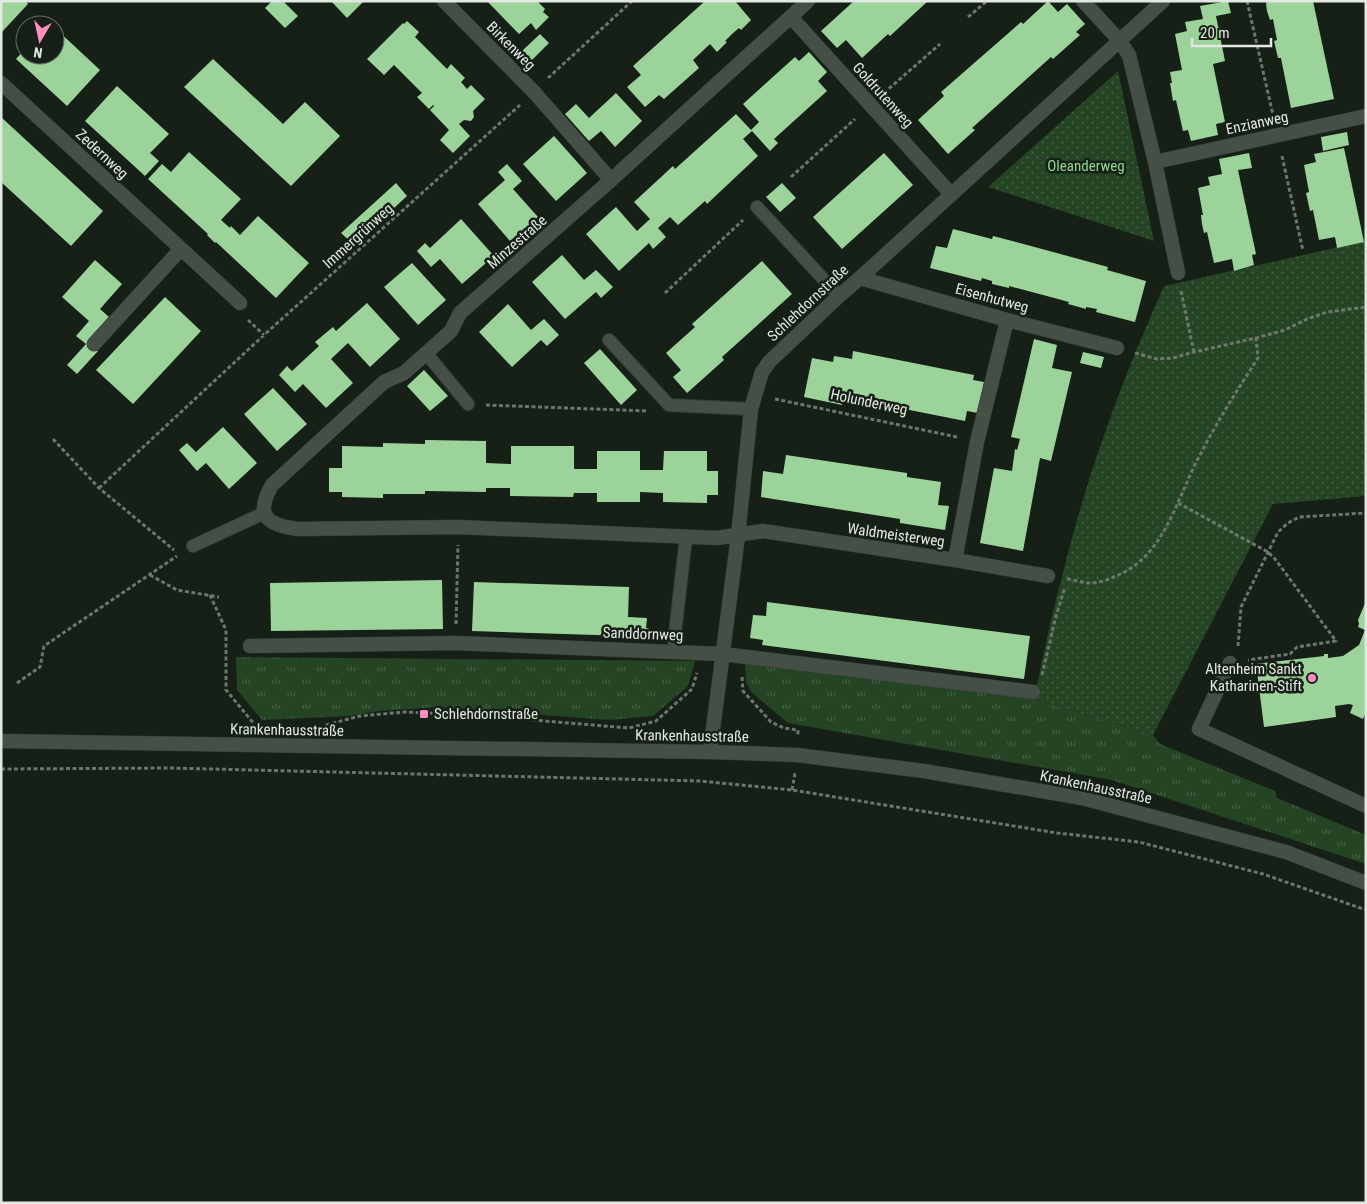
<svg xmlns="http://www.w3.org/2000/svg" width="1367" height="1204" viewBox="0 0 1367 1204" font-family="'Roboto Condensed',sans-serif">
<defs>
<pattern id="grass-tufts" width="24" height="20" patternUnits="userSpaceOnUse" patternTransform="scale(1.25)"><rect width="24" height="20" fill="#244424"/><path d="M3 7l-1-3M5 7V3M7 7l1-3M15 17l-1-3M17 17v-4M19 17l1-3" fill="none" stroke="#445f44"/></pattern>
<pattern id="park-dots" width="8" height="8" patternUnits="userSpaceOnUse" patternTransform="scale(1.25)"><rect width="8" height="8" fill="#244424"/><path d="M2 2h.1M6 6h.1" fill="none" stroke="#445f44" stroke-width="1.8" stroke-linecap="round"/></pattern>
</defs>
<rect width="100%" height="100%" fill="#172017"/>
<path fill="url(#grass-tufts)" d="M236,657L695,661L688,686L653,716L609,720L438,707L379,711L350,716L262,720L237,690Z
M745,662L1034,699L1153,735L1160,744L1275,791L1277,798L1366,835V864L1112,780L788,723L752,693L746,682Z"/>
<path fill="url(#park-dots)" d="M1118,71L1154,241L988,187Z
M1366,241V496L1273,504L1153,735L1034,699C1043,658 1051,617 1062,577C1086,477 1122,379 1164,286Z"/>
<path fill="#9bd39b" d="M1,1H26L28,4L1,33Z
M272,1H283L298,16L285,28L265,8Z
M331,1H364L347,18Z
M487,1H537L545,9L543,12L549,17L536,30L531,23L519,34Z
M705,1H735L751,20L741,30L739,28L732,34L725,41L727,42L717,52L710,44L693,60L699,68L664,99L659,95L645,107L627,87L641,75L633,66Z
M854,1H928L890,36L888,34L862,58L846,40L837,48L821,31Z
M1048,1L1058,12L1067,4L1085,24L1076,32L1080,35L1053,59L1051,57L972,128L975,130L948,154L918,120L944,96L941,92L1021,22L1023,24Z
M1228,1L1231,13L1216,16L1225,61L1213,64L1225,122L1216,124L1218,135L1191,141L1188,130L1183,131L1176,100L1173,101L1170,83H1172L1170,72L1182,70L1175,34L1187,31L1185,22L1203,19L1200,6Z
M1269,1H1313L1334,99L1291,108L1281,58H1278L1274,41L1277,40L1273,19L1270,20L1267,11L1266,3Z
M407,21L419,32L415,37L447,69L451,64L465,78L461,82L467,89L471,85L485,99L473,111L474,117L471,121L464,120L459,124L470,136L453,153L440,140L449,130L430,110L434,106L433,105L429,109L417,97L422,93L394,65L384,75L367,59L403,23L404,24Z
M55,28L100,70L67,106L16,59L25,49V55H55Z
M540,34L549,43L532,60L522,51Z
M809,52L827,72L818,81L827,91L774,139L778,143L770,151L752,131L743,139L758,156L707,204L705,201L678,225L670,217L658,228L666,237L653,249L649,243L619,271L586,234L616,207L637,231L650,219L634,202L673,166L675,169L736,114L751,130L759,122L743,104L795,57L799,61Z
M213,59L283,124L305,102L340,136L291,186L184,87Z
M117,86L169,134L150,153L159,161L145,176L85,121Z
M616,93L642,121L615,147L601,131L589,141L565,114L576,104L589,118Z
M1,117L103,211L71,246L1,182Z
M1347,132L1349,145L1323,151L1321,137Z
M554,136L587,173L556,201L523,164Z
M1344,148L1364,242L1337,248L1335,237L1319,240L1313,210L1310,211L1306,193L1309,192L1304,165L1316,162L1314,154Z
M189,152L241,199L221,220L230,228L231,226L240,235L258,216L309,263L276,298L216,242L215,243L207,235L208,234L148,179L162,164L171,172Z
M884,153L913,185L842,249L813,217Z
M1249,153L1252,168L1238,170L1256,254L1252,255L1254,265L1234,271L1232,259L1214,263L1207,232L1204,233L1202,224L1201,215H1203L1198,188L1210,185L1208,177L1222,174L1219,159Z
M507,164L522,181L513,189L538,217L510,241L478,204L505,180L498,172Z
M396,183L407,196L354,245L341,233Z
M782,183L796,198L780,212L766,197Z
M461,219L494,256L462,284L440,259L431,267L417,251L425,243L430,248Z
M953,229L992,239L993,236L1031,246L1108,267L1107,270L1146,281L1135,322L1096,312L1097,309L1086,307V309L1068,304L1069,302L1058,299L1009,286V288L992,284V281L982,278L981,281L930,268L936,246L947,248Z
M562,255L584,280L596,270L613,287L601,298L596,292L565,319L532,282Z
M95,260L122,284L100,309L109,317L87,342L98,351L77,374L67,365L86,344L76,336L89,321L62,297Z
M762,261L792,294L722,357L724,360L687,393L673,377L681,370L666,353L695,327L692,324Z
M412,263L446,300L418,325L384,287Z
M165,297L201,331L133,404L96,370Z
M367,303L400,339L370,367L348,343L331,359L353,383L326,408L303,384L295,392L279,375L287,366L292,371L319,346L315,342L333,327L336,331Z
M508,304L531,330L544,319L559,335L547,346L541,340L512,367L479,332Z
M1034,339L1057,345L1052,368L1072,372L1051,461L1040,458L1023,551L980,543L994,468L1012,471L1015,449L1017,450L1020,439L1011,437Z
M600,349L637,390L621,405L584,363Z
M853,351L974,375L973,380L984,382L978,413L967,411L965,421L844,397L842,405L804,397L812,358L833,362L834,356L852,359Z
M1083,352L1104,357L1101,368L1080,363Z
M424,370L448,396L430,411L407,386Z
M273,388L307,424L277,451L244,414Z
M223,427L257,463L229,489L206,463L197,471L179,450L187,443L196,452Z
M425,440L486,441V463L511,464V446H574V469H597V451H640V470H663L664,451H707V471H718V495H707V503L663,502V493L640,492V502H597V493H574L573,497L510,496V488H486V492L425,491V494H383V498L342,497V492H329V468H342V446L383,447V443L425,444Z
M786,455L907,473V477L941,482L938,505L949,506L945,530L900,523V519L761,497L763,471L783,474Z
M442,580L443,629L271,631L270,583Z
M474,582L629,587L628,617L647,618L646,628L650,629L649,640L628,639V636L472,631Z
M1366,601V711L1363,719L1350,713L1353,705L1349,704L1335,706L1336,717L1264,727L1256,664L1324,656V654H1328V658L1343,656L1359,645L1365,630L1358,627L1359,624L1358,620Z
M767,602L1030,636L1024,679L762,645L763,640L750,638L753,615L766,616Z"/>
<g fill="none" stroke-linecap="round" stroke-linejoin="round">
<defs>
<path id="service" d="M757,207L839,296
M609,340L669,405L751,409
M426,353L468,404
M193,546L264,513
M674,642L686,537"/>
<path id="pedestrian" d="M534,92L611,180"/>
<path id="minor" d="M444,1L534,92
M808,1L611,180L460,313L451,331L404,373L384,382L272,485C254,516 267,525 298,529L459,527L717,538L763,531L955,560L1048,576
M1083,1L1119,40L1129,55L1155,162L1178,273
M791,17L951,194
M1,83L240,303
M1155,162L1366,116
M860,278L1007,320L1117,348
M94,344L181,249
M955,560L977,442L1007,320
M250,646L456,643L722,654L1033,692
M1230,663L1199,729L1366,806
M710,752L738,536L751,409L762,372L770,361L839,296L860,278L1163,1"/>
<path id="tertiary" d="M1,741L710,752L797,755L924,771L1082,798L1286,852L1366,883"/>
</defs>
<use href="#service" stroke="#353b35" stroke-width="14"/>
<use href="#pedestrian" stroke="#353b35" stroke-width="15"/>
<use href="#minor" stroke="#353b35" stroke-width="15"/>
<use href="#tertiary" stroke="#353b35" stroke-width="15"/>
<path stroke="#6d756d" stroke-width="3" stroke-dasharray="4 2.5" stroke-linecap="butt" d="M1247,1L1273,115
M968,17L987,1
M548,78L632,1
M884,93L940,44
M1282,156L1303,251
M791,177L855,119
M1181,291L1194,352
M665,293L743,220
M248,320L264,335
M1135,353L1157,359L1173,358L1194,352L1256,338L1285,330L1307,319L1327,312L1366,307
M775,399L957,437
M486,405L647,411
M53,439L99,488L174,550
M99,488L264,335L520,105
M1178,503L1268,552L1275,559L1336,641L1297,647L1290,654L1248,660
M150,575L177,590L219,597
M1067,579C1075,580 1083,583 1090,583C1099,583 1108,580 1116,576C1166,556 1177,496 1201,453C1218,420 1238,389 1258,358L1256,338
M210,595L226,630V690L255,725
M456,624L458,545
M1238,646L1241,607L1278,532L1288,523L1299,517L1366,513
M1042,675L1056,616L1065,587
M742,677L743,691L771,722L784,728L798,730V735
M17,683L40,667L44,646L177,556
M326,725L360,716L405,712L472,715L629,728L656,721L692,689L697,673
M1,769L170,768L700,781L792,790L1057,833L1139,842L1263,874L1366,910
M792,790L795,773"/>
<use href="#service" stroke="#454f45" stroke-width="12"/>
<use href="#pedestrian" stroke="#454f45" stroke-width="14"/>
<use href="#minor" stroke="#454f45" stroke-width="14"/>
<use href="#tertiary" stroke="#454f45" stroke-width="14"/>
</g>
<g fill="#fe8ebd" stroke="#172017" stroke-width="2">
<circle cx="1312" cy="678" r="5"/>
<rect x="419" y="709" width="10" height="10" rx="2.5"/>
</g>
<g text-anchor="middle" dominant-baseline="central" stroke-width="5" stroke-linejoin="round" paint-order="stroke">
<g font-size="15" fill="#e2e8e2" stroke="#172017">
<text transform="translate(511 46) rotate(45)">Birkenweg</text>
<text transform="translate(883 95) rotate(48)">Goldrutenweg</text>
<text transform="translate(1257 123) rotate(-12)">Enzianweg</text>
<text transform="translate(102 154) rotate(43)">Zedernweg</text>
<text transform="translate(358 236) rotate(-42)">Immergrünweg</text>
<text transform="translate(517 242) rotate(-41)">Minzestraße</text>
<text transform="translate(992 298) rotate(15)">Eisenhutweg</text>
<text transform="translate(808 303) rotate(-43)">Schlehdornstraße</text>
<text transform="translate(869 402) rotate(12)">Holunderweg</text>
<text transform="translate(896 535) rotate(8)">Waldmeisterweg</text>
<text transform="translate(643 634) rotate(2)">Sanddornweg</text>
<text transform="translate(287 730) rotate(1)">Krankenhausstraße</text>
<text transform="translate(692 736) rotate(1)">Krankenhausstraße</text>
<text transform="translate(1096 787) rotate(12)">Krankenhausstraße</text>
</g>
<g font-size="15" fill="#8fd98f" stroke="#172017">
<text x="1086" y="166">Oleanderweg</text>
</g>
<g font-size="15" fill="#e2e8e2" stroke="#172017" text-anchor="end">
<text x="1302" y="669">Altenheim Sankt<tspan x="1302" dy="17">Katharinen-Stift</tspan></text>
<text x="434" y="714" text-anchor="start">Schlehdornstraße</text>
</g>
</g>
<rect width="1367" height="1204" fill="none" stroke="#e2e8e2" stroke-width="5"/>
<g transform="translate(40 40) rotate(189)"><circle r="24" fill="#172017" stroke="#687068"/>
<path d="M0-4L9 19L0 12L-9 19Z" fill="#fe8ebd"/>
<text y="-8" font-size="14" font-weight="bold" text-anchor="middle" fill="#e2e8e2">N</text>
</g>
<path d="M1192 38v8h79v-8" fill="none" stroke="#e2e8e2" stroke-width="2.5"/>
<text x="1200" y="38" font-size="15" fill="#e2e8e2" stroke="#172017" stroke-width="4" paint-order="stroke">20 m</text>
</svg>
